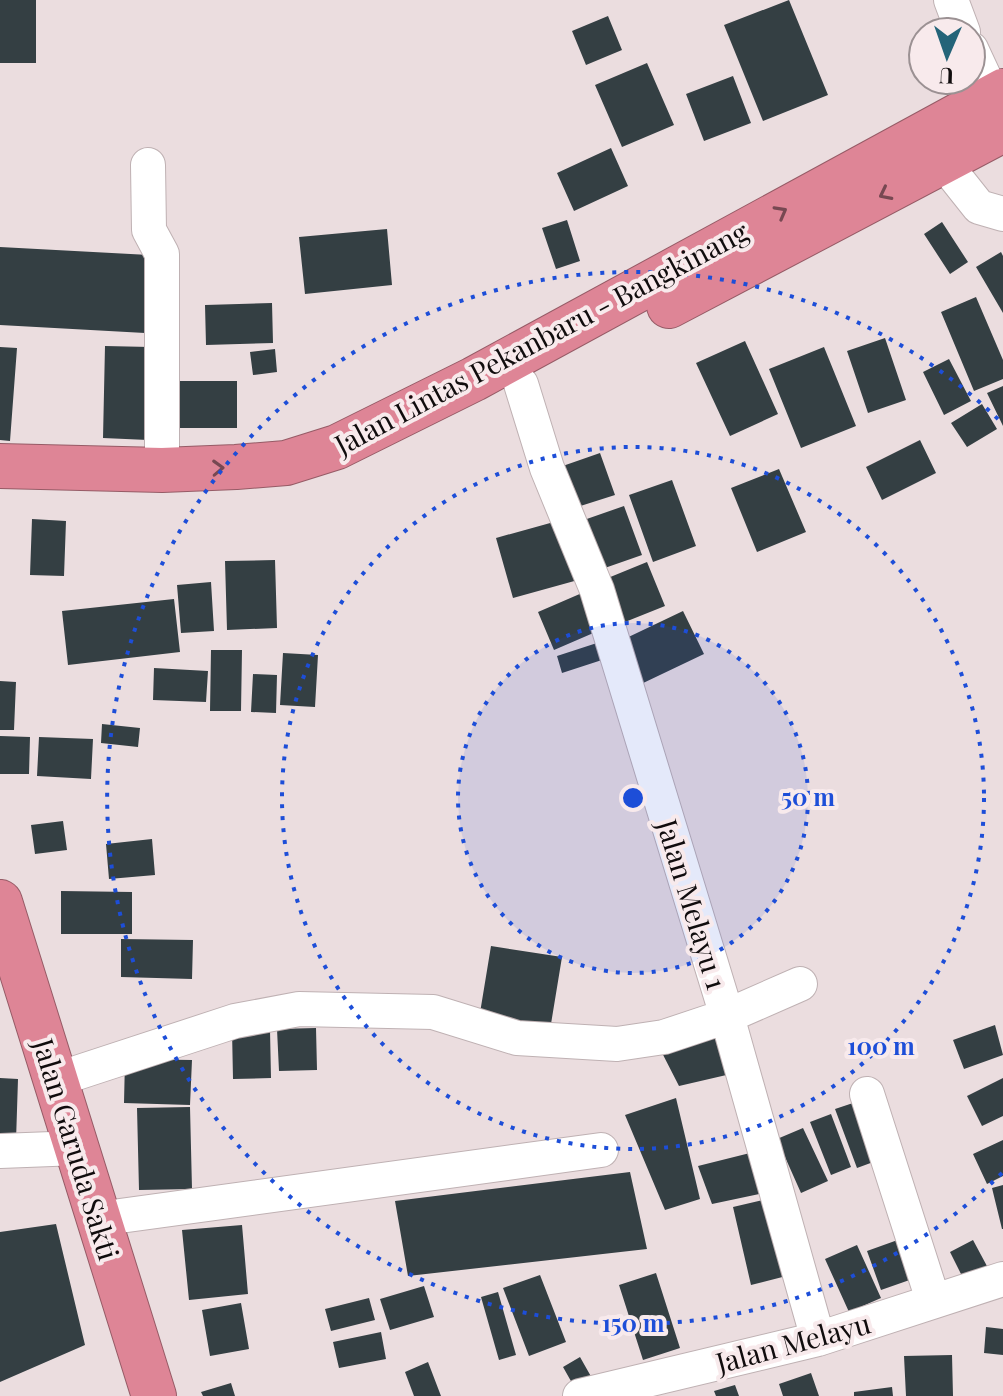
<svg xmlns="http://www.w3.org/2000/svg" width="1003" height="1396" viewBox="0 0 1003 1396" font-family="'Playfair Display',serif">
<rect width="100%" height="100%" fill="#ebdddf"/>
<path fill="#343f43" d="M0,0H36V63H0Z
M789,0L828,95L763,121L724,25Z
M608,16L622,50L586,65L572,31Z
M647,63L674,125L622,147L595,85Z
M733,76L751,123L704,141L686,94Z
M611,148L628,186L574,211L557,173Z
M567,220L580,261L556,269L542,228Z
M942,222L968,262L950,274L924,234Z
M387,229L392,285L305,294L299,237Z
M0,247L149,255L145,333L0,325Z
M1001,252L1003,256V313L976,267Z
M976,297L1003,360V379L974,391L941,312Z
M272,303L273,343L206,345L205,305Z
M885,338L906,400L868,413L847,351Z
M745,341L778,414L730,436L696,363Z
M105,346L150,347L148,440L103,438Z
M0,347L17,348L10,441L0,440Z
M824,347L856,426L801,448L769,369Z
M275,349L277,372L253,375L250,352Z
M949,359L971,401L944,415L923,372Z
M174,381H237V428H174Z
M1003,386V426L987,393Z
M982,404L997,429L967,447L951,423Z
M920,440L936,473L882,500L866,467Z
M600,453L615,495L571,509L557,468Z
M779,469L806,532L757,552L731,488Z
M672,480L696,546L653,562L629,495Z
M624,506L642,555L599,570L581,521Z
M32,519L66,521L64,576L30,575Z
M561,520L578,580L513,598L496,538Z
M275,560L277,628L227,630L225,561Z
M647,562L665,606L620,624L603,580Z
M211,582L214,631L181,633L177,585Z
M582,593L598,631L554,650L538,612Z
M174,599L180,652L68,665L62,611Z
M683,611L704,654L639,685L618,642Z
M600,642L605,659L562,673L557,656Z
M211,650H242L241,711H210Z
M283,653L318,655L315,707L280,705Z
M154,668L208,671L206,702L153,700Z
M253,674L277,675L276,713L251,712Z
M0,681L16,682L14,730H0Z
M102,724L140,728L138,747L101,743Z
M0,736L30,737L29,774H0Z
M39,737L93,739L91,779L37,776Z
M63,821L67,850L35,854L31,825Z
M152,839L155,875L109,879L106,844Z
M61,891L132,892V934H61Z
M121,939L193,940L192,979L121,977Z
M491,946L562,957L550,1030L479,1019Z
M995,1025L1003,1055L964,1069L953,1040Z
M316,1028L317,1070L279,1071L277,1029Z
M232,1030H270L271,1078L233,1079Z
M721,1030L735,1073L679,1086L658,1045Z
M125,1059L192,1060L190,1105L124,1103Z
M0,1078L18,1079L16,1141H0Z
M1003,1078V1116L982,1126L967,1096Z
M676,1098L700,1199L665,1210L625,1115Z
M853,1103L876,1161L857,1168L835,1109Z
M190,1107L192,1189L139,1190L137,1108Z
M831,1114L851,1167L831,1175L810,1122Z
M803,1128L828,1181L801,1193L777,1139Z
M1003,1140V1176L987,1184L973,1154Z
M758,1151L769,1192L712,1204L698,1166Z
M630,1172L647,1249L408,1276L395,1201Z
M1003,1185V1229H1002L992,1188Z
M776,1197L798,1273L751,1285L733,1207Z
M56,1224L85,1345L0,1382V1232Z
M242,1225L248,1294L189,1300L182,1230Z
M906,1237L921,1276L881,1290L867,1251Z
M973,1240L988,1268L964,1280L950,1252Z
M857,1245L881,1298L849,1312L825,1259Z
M656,1273L680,1348L643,1360L619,1285Z
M540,1275L566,1342L529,1356L503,1288Z
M424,1286L434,1317L390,1330L380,1299Z
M498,1292L516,1355L499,1360L481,1297Z
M369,1298L375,1320L331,1331L325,1309Z
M241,1303L249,1349L210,1356L202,1310Z
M986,1327L1003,1329V1355L984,1353Z
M381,1332L386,1359L339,1368L333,1342Z
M952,1355L953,1396H906L904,1356Z
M580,1357L593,1380L576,1390L563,1367Z
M428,1362L441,1396H414L405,1372Z
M811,1373L819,1396H783L779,1384Z
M231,1383L235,1396H203L201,1392Z
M735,1385L739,1396H716L714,1391Z
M892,1387L893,1396H854V1392Z"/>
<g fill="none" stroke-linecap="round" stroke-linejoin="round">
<defs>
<path id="minor" d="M951,0L963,32
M971,49L993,96
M944,163L979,207L1003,214
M148,165L149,230L162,254V470
M521,384L547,468L597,590L727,1016L818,1339
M55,1080L235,1021L299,1009L433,1012L517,1038L617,1044L664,1037L727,1016L800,984
M867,1094L933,1300
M0,1151L78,1148
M98,1219L601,1150
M580,1396L818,1339L1003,1279"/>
<path id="highway" d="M669,306L1003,130
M0,466L162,470L236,467L286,463L337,447L474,379L1003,91
M0,902L154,1396"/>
</defs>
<use href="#minor" stroke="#bfb1b3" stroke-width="36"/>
<use href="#highway" stroke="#965b66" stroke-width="46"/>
<use href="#minor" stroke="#fff" stroke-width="34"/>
<use href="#highway" stroke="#de8596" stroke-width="44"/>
</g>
<defs><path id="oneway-chevron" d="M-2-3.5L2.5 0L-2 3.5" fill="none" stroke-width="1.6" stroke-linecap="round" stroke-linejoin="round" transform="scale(2)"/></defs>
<g stroke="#774852">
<use href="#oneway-chevron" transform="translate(885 194) rotate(153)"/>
<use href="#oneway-chevron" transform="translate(781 212) rotate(-29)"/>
<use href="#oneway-chevron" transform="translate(218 468) rotate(-2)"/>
</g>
<circle cx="633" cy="798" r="175" fill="#1d4ed8" fill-opacity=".12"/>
<g fill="none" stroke="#1d4ed8" stroke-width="4" stroke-dasharray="4 8">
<circle cx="633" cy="798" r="175"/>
<circle cx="633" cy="798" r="351"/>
<path d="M1002 1173A526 526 0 1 1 1002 423"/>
</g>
<g text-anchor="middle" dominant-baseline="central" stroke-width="8" stroke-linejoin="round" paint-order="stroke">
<g font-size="28" fill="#100c0d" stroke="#f8eaec">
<text transform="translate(541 337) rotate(-28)">Jalan Lintas Pekanbaru - Bangkinang</text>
<text transform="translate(693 904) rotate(73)">Jalan Melayu 1</text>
<text transform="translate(77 1149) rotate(73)">Jalan Garuda Sakti</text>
<text transform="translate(793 1342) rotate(-15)">Jalan Melayu</text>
</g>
</g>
<circle cx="633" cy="798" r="12" fill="#1d4ed8" stroke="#f8eaec" stroke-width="4"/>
<g font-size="24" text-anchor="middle" font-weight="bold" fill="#1d4ed8" stroke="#f8eaec" stroke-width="8" stroke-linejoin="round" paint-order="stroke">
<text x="808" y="806">50 m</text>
<text x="881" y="1055">100 m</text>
<text x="633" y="1332">150 m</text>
</g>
<g transform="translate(947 56) rotate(182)"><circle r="38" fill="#f8eaec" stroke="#9b9193" stroke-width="2"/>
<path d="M0-6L14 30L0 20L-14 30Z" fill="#246479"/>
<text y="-12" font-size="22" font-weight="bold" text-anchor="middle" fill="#100c0d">U</text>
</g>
</svg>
